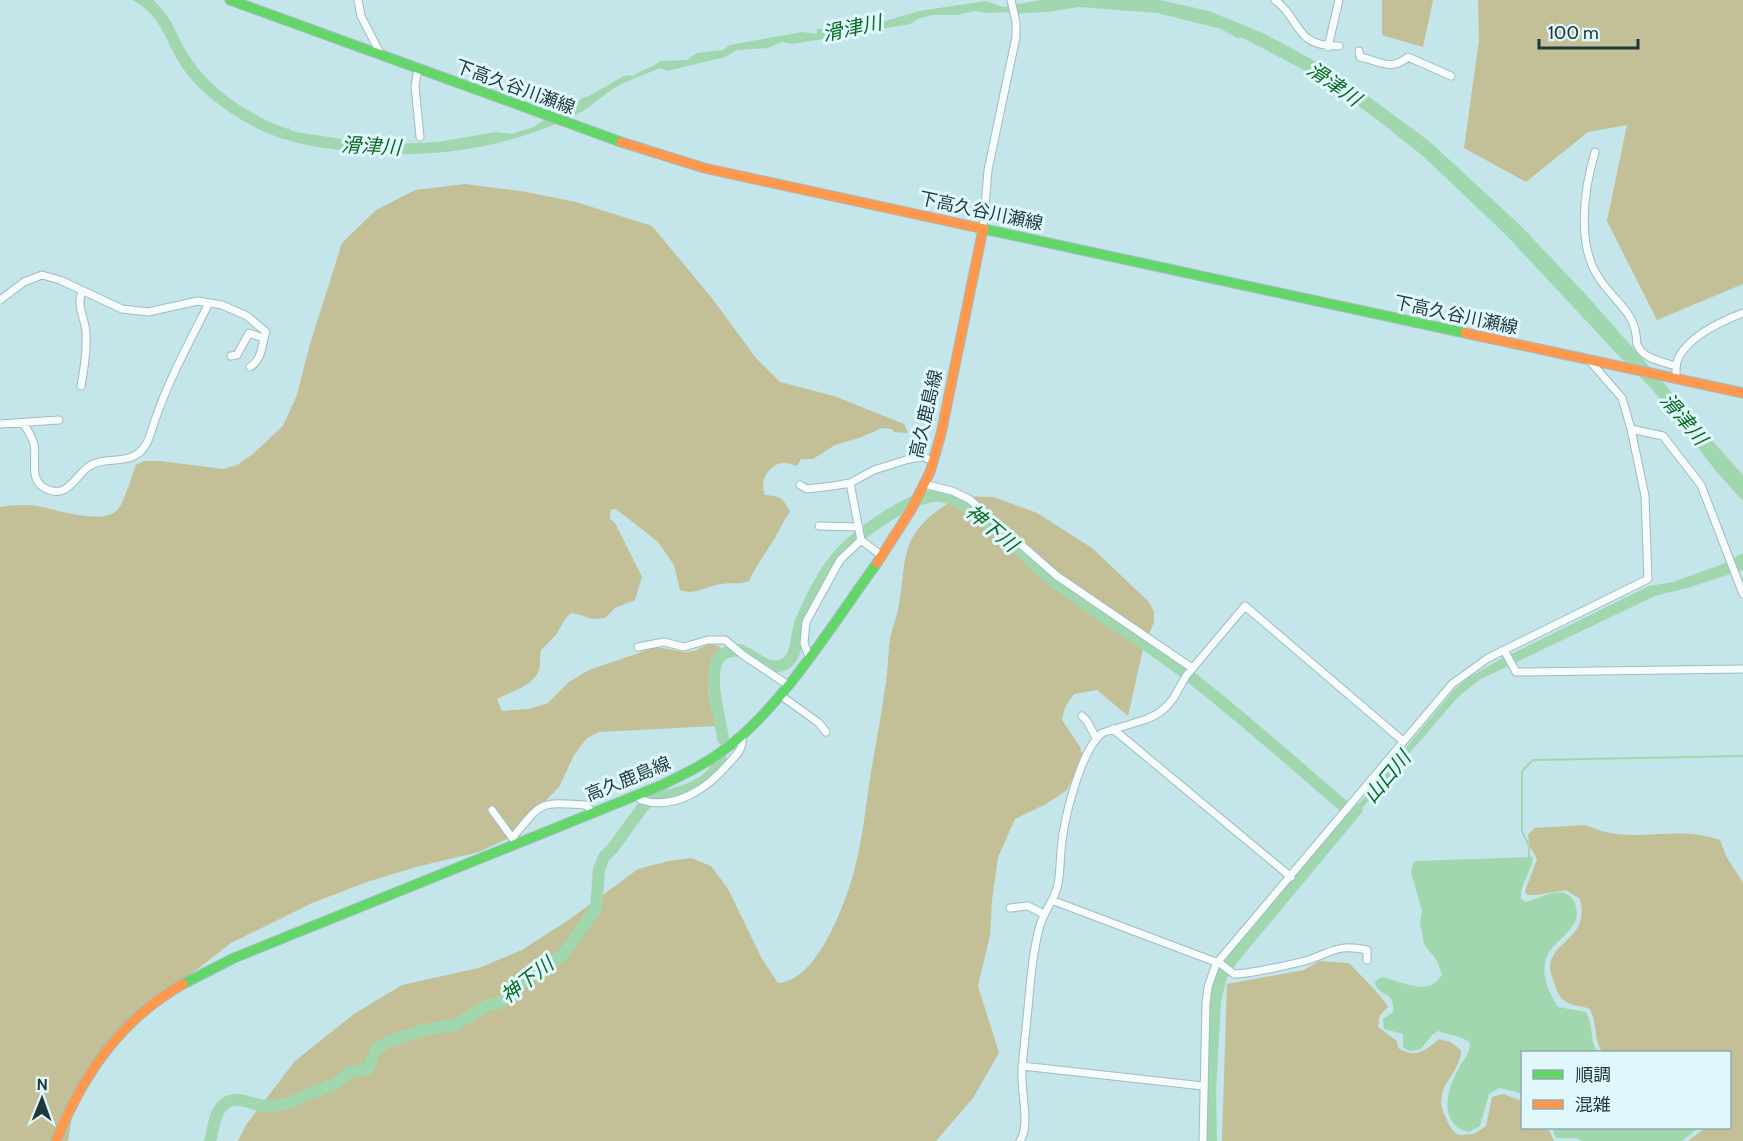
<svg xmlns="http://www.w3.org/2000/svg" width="1743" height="1141" viewBox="0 0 1743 1141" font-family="Cabin,'Noto Sans JP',sans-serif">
<rect width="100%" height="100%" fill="#c4e5ea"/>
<path fill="#c3bf96" d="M1382,0H1433L1423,47L1382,35Z
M1478,0H1743V284L1657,320L1607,221L1627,125L1588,132L1526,182L1464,148L1479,40Z
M465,184L521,191L576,202L652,226L711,297L756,358L780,382L834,396L904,424L908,433L894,432L892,429L882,428L859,438L835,445L813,459H801L797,466C793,465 787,462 782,463C768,465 759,482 765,495C781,496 783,498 790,512C783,521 780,529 775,538C766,552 756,566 749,581C739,585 731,582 721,584C706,586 695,596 680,590L674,565L658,542L616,509L610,510V519L615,523L642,577L635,600L615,608L605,618C587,621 587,615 571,613L565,619L556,635L541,650C540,656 540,661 540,666C537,685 512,691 497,699L502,711L529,709L548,703L569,682L589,670L656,647L685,652L694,651L709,644L719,646L721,650C709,661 706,680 709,696C710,707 716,715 715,726L599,732L587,738L574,755L559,787L509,838L479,852L416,867L367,882L312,903L231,943L169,991L127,1028L85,1083L72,1115L68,1141H0V507C12,505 25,504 37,506C55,509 106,527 119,508C125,499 132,476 136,465L144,461H160L223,469L237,465L253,454L283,426L297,395L310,344L342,243L376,210L415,190Z
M960,496L994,497L1037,513L1092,548L1149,602L1154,612V622L1143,649L1128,716L1097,690L1074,694L1065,707L1062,720L1080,747L1083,757L1067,790L1046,804L1015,819L998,857L992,900L990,935L978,986L999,1053L973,1098L936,1141H238L246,1125L295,1061L354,1014L402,985L479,968L522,950L570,919L638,869L669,861L691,858L711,866L728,889L762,959L778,983C815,981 840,915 850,885C861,851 865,813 870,778C875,748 881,718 885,688C888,672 888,655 890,639C892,627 898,615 899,604C903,584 902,564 909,545C918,522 940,508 960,496Z
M1585,825C1596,829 1605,833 1617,834C1654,838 1683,827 1720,840L1726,856L1743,883V1141H1688L1705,1128H1730V1052H1602C1594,1039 1597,1023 1590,1009C1583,1006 1574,1006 1568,1003C1560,999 1557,992 1555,985C1553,979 1550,973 1550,967C1551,940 1590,940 1580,899L1566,890L1536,895H1527L1525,891L1537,859L1529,845L1528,834L1535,828Z
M1319,961L1349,963C1356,971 1387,1001 1388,1007L1380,1015L1378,1027L1397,1041L1398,1048C1416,1059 1425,1051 1439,1039L1450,1042L1461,1050C1460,1077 1431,1086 1445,1116C1449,1124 1451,1130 1458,1135L1474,1134L1486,1126L1492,1097L1503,1094L1522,1101V1128H1548L1554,1141H1222L1227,984L1304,970Z"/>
<path fill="#a1d7af" d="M132,0H153C173,18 173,29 186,51C209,89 246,114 288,129L290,126V130L297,132L341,139L395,144L438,142L496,132L511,134L534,127L542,121L568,111L582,98L589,96L622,77L628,75L634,76C641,69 653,68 660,61L687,60L697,53L723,50L730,45L802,32L817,34V29L882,22L919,11L986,1L1003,7L1041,0H1160L1209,11L1265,34L1335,72L1429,141L1521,226L1588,297L1670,390L1675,399L1743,475V501L1716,471L1652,389L1618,355L1505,234L1424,157L1375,118L1323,80L1241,37L1237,38L1221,29L1157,13L1080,7L1048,12L1012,14L1010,12L988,13L975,11L957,15H932L918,19L910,24L793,44L782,42L768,48L737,50L725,57L667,71L661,68C643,75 623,81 607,93C595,102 584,112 570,118C499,150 425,160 348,151C297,145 268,139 225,109C208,97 191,82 180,64C165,40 160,13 132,0Z
M1743,553V570L1687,588L1655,596L1479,680L1458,697L1357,814L1353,811L1454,690L1468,678L1499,660L1649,586L1673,582L1720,565Z
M1533,857C1531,874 1520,882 1521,899L1526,902C1540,898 1564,884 1573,900C1589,928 1552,938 1546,959C1541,976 1549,993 1558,1007L1586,1012C1594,1026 1589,1038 1597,1052H1522V1095L1517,1092L1499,1088L1489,1094L1480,1126L1469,1132C1465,1131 1459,1129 1456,1126C1439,1110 1451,1081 1461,1064C1466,1057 1470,1052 1470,1043C1463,1036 1448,1035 1438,1031L1432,1035L1421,1049L1411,1051L1403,1048V1034L1384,1029L1383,1019L1393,1012C1395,988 1376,998 1375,981L1382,977C1403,981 1427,998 1442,975L1437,961L1424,944L1420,923L1422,911L1411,872L1414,861Z
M1552,1128H1698L1682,1141H1582L1576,1138H1556Z"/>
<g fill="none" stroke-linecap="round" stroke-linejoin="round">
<path stroke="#a1d7af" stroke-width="2" d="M1529,860V846L1522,831V773L1523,770L1533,760L1743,756"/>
<path stroke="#a1d7af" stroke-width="12" d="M723,739C721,719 704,669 722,655C727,651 734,651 740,650C755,656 768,673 785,664C799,656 795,633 802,619C811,599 821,577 835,560C851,538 914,492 941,496C973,500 1028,561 1056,583C1100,617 1149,644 1193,679C1248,722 1300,769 1353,814
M210,1141C213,1132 214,1116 220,1109C231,1093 246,1102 259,1105C269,1107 278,1106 288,1103L336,1083L350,1072L368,1069L377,1048L390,1041L423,1030L455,1025L488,1005L500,1003L523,979L539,967L562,956L596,908L599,869L604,857L612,849L645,804L650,800C678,793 707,789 721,761
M1211,1141L1210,1092L1215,1001L1221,976L1233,958L1357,809"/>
<defs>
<path id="street" d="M358,0L361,16L381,55
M1275,0C1302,20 1294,47 1339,46
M1328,47L1339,0
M1359,51L1360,57C1380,61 1390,72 1408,57L1451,76
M418,68L415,86L420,137
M1595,152C1584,189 1576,244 1599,278C1607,291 1619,301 1628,314C1632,320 1635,327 1636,335C1637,338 1636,341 1637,344C1642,359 1663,362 1676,366
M983,229L988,170L1016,37V22L1011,0
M0,300L24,282L42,275L60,280L122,309L148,312L198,301L222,305L247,316L266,332C261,345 263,359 250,367
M231,356L237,355L249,333L263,338
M1676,379C1676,371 1675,362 1680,355C1692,335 1722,321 1743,313
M81,386C84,370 87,350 86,333C85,317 76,307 82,291
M23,423C27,429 32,437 34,444C37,457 29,478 43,487C66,501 73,479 88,467C103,456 125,465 140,452C149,444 151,431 155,420C169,379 190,341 209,303
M0,424L59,420
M1631,429L1663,436L1701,485L1743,594
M850,483L861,540L882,556
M924,484L952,491L969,499L1057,576L1192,668
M800,485L807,489L833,486L850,483L874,470L909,459L923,457L934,461
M819,526L859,527
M638,647L664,642L684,647L708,640H725L743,655L788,685
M1504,650L1516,672L1743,669
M809,657L804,643L806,622L840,560L861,540
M780,695L819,723L826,732
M1082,716L1087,721L1096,738
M1113,729L1291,877
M637,795L641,800C675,811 708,788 729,763C737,754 744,749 742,735
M492,810L513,839
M513,837C543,801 538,802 586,805L592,812
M1054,901L1221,964L1234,974C1249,974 1294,964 1308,960C1335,951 1337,944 1367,950V960
M1010,908L1028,906L1044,914
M1022,1066L1203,1086
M1020,1141C1031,1125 1020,1089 1022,1069C1024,1045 1027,1021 1029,997C1031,974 1033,951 1039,929C1043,911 1054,903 1058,884C1061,867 1060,850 1063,834C1067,809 1082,749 1102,733L1147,719L1159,713L1167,706L1173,699L1186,676L1245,606L1403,741
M1203,1141L1206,1003L1208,987L1216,964L1452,684L1488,658L1648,579L1645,496L1631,429L1622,398L1589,360"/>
<path id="fast" d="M230,0L621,142
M984,229L1465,333
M183,984L234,958L662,785C687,773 711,761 733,743C789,697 834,622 877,563"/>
<path id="slow" d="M621,142L704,168L984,229
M1465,333L1743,393
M877,563L911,510L930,472L941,434L983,229
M56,1141C83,1075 119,1021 183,984"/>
</defs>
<use href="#street" stroke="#a1bcbf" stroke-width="9"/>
<use href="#fast" stroke="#a1bcbf" stroke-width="11"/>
<use href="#slow" stroke="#a1bcbf" stroke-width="11"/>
<use href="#street" stroke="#f6fbfc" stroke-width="7"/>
<use href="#fast" stroke="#63d668" stroke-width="9"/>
<use href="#slow" stroke="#ff974d" stroke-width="9"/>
</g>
<g text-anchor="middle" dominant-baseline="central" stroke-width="6" stroke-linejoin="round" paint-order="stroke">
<g font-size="18" fill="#1f383b" stroke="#e0f8fb">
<text transform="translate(515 87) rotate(20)">下高久谷川瀬線</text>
<text transform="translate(981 211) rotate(12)">下高久谷川瀬線</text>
<text transform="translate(1456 315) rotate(12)">下高久谷川瀬線</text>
<text transform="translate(926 414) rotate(-77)">高久鹿島線</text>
<text transform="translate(628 779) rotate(-22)">高久鹿島線</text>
</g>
<g font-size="20" font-style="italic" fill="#096a22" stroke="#e0f8fb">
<text transform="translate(852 28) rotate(-12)">滑津川</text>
<text transform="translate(1334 84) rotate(35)">滑津川</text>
<text transform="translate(371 146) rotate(3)">滑津川</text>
<text transform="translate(1684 419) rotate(50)">滑津川</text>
<text transform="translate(992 528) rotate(40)">神下川</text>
<text transform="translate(1387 777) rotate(-50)">山口川</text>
<text transform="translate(527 980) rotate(-38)">神下川</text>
</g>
</g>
<rect x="1521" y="1051" width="210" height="78" fill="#e0f8fb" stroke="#93abae" stroke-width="1.5"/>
<rect x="1533" y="1070" width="30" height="9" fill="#63d668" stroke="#93abae" stroke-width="1.5"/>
<text x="1575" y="1081" font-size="18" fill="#1f383b">順調</text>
<rect x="1533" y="1100" width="30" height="9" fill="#ff974d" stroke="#93abae" stroke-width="1.5"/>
<text x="1575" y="1111" font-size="18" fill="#1f383b">混雑</text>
<g transform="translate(42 1099) rotate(1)" stroke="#e0f8fb" stroke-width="4.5" paint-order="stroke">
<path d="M0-4.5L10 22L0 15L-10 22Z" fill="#1f383b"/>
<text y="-9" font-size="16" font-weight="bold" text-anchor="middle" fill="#1f383b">N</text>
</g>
<path d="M1539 39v9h99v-9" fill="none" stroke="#1f383b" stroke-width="3"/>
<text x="1548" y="39" font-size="18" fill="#1f383b" stroke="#e0f8fb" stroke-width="4.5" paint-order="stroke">100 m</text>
</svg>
